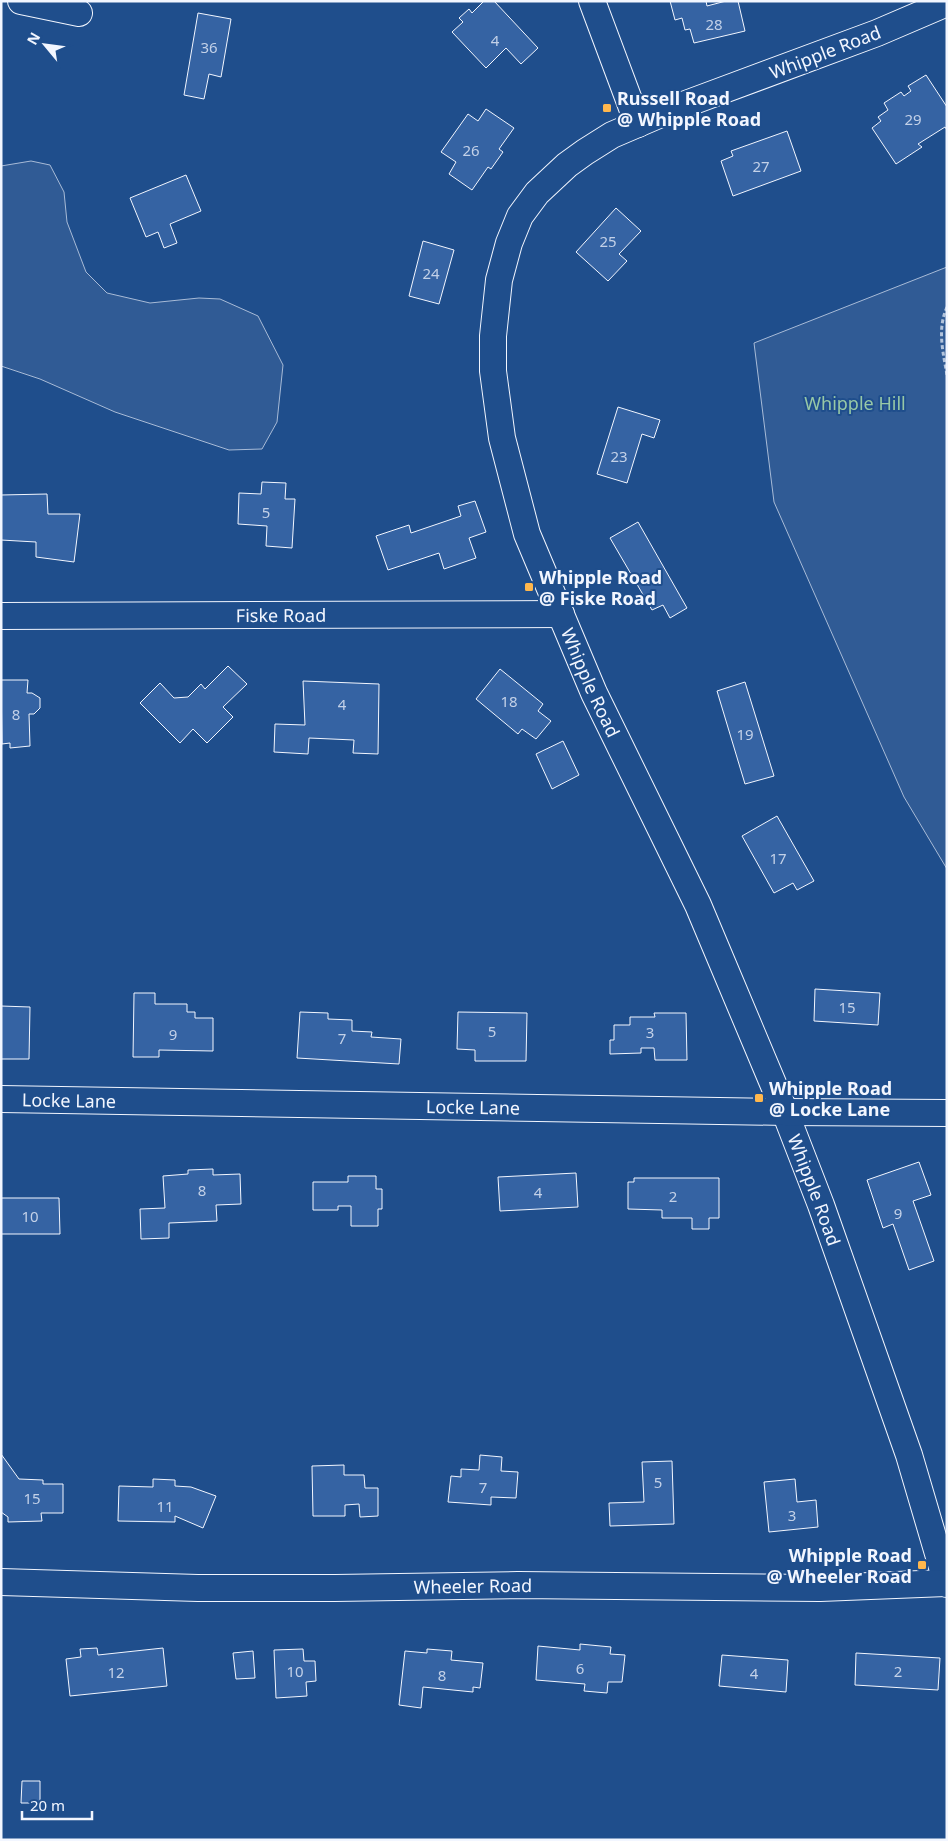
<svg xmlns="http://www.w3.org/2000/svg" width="948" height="1841" viewBox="0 0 948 1841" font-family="'Noto Sans',sans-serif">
<rect width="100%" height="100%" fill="#1f4e8c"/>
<path fill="#305b95" stroke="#a8bbd7" d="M31,161L50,165L64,192L67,222L86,272L107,293L150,303L199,298L220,299L258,316L283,365L277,422L262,449L229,450L115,412L40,379L1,366V166Z
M947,267V869L904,797L774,502L754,343Z"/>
<path fill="#3563a3" stroke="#f2f6ff" d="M484,1H494L538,48L521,64L506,48L486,68L452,32L463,22L459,18L469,9L472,13Z
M670,1H706L707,6L726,1H738L745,31L694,43L690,29L685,30L682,18L675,20Z
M198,13L231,19L221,77L209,74L204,99L184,95Z
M926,75L947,107V130L945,127L918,144L922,147L896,164L872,128L881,121L878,117L888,110L884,103L901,92L904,96L911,91L908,86Z
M486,109L514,128L499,149L503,152L491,169L488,167L472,190L449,174L456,162L441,152L468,114L478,121Z
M787,131L801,171L733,196L721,161L733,156L731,151Z
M186,175L201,211L170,224L177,243L164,248L158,232L146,237L130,198Z
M616,208L641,231L619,254L627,261L608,281L576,252Z
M423,241L454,250L439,304L409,296Z
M618,407L660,420L654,438L642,434L627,483L597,474Z
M262,482L286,483L285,499H295L292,548L266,546L267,526L238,524L239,493L261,494Z
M47,494L48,514H80L74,562L36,557V542L1,540V495Z
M475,501L486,532L469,538L476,558L444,569L439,553L388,570L376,536L409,525L411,533L461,516L458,506Z
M638,522L687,608L670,618L663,605L652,610L610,538Z
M228,666L247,684L223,707L233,717L207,743L193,729L180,743L140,703L160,683L174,698L188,697L201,684L205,689Z
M500,669L543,704L538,711L551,721L536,739L522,729L518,734L476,699Z
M1,680H28L27,693H32L40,698V708L34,714H29L30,746L10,748V743L2,744Z
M303,681L379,684L378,754L353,753L354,740L309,738L308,754L274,752L275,724L305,725Z
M745,682L774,776L745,784L717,691Z
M563,741L579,775L552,789L536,754Z
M777,816L814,881L797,890L793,883L774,893L742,836Z
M815,989L880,993L878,1025L814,1021Z
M134,993H155V1004H187V1012H195V1018H213V1051L159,1050V1057H133Z
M1,1006L30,1007L29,1059H1Z
M300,1012L328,1013V1019L352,1020V1031L372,1032L371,1037L401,1039L399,1064L297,1058Z
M458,1012L527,1013L526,1061H475V1050L457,1049Z
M654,1013H686L687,1060H655L654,1048H641V1053L610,1054V1040H614V1025H630V1017H655Z
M919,1162L931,1195L913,1201L934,1261L909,1270L893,1224L883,1228L867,1180Z
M213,1169V1175L240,1174L241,1204L216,1205L217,1221L169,1223V1238L141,1239L140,1209L165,1208L163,1176L188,1174V1170Z
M576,1173L578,1207L500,1211L498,1177Z
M348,1176H376V1189H382V1209H378V1226H351V1206H338V1210H313V1182H348Z
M634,1178H719V1218H709V1229H692V1218H662V1210L628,1209V1182H634Z
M1,1198H59L60,1234H1Z
M1,1454L19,1479L43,1480V1484H63V1513H41L42,1521L8,1522V1517L1,1512Z
M480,1455L502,1457L501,1471L518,1472L516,1498L491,1497V1505L448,1502L451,1476L461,1477V1469L479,1470Z
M672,1461L674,1524L610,1526L609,1503L644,1502L642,1462Z
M344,1465V1475H364L365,1488H378V1516L360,1517L359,1504L345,1505V1516H313L312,1466Z
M153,1479L175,1480V1486L191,1487L216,1496L203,1528L175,1516V1522L118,1521L119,1486L153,1487Z
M795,1479L797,1502L816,1500L818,1527L769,1532L764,1482Z
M580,1644L611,1647L610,1654L625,1655L622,1682H608L607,1693L584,1691L585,1684L536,1680L538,1646L580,1650Z
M97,1648L98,1655L163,1648L167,1686L70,1696L66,1659L81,1657L80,1649Z
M303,1649L304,1661H315L316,1681L306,1682L307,1696L276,1698L274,1650Z
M427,1649L452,1651L451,1660L483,1663L480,1688L473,1687V1692L423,1687L421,1708L399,1705L405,1651L427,1653Z
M253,1651L255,1678L236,1679L233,1653Z
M856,1653L940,1658L938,1690L855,1685Z
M722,1655L788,1660L786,1692L719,1686Z
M22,1781H40V1803H21Z"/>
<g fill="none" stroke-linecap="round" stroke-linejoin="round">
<defs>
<g id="minor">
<path d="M21,1L79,13"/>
<path d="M592,1L638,124"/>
<path id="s1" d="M947,3L877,33L675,108L612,135L585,152L567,165L537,193L520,216L509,243L499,280L493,336V371L502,438L527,534L594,693L698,905L785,1112L821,1205L909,1455L947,1584"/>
<path id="s2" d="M1,616L561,614"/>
<path id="s3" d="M1,1099L785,1112L947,1113"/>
<path id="s4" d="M1,1582L198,1588H335L518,1585L820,1588L946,1583"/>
</g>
</defs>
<use href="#minor" stroke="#f2f6ff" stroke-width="28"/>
<path stroke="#b3c4dc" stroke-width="3" stroke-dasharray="4 2.5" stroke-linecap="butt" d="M947,307C937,329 943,352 947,375"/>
<use href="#minor" stroke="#1f4e8c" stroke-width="26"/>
</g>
<g fill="#ffb74d" stroke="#1f4e8c" stroke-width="2">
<rect x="602" y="103" width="10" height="10" rx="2.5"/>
<rect x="524" y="582" width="10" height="10" rx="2.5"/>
<rect x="754" y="1093" width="10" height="10" rx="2.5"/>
<rect x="917" y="1560" width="10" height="10" rx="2.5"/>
</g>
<g text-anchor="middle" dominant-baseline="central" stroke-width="4" stroke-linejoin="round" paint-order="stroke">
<g font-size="15" fill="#c3d1e8">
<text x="714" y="24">28</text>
<text x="495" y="40">4</text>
<text x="209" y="47">36</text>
<text x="913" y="119">29</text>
<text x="471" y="150">26</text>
<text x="761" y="166">27</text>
<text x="608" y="241">25</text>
<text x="431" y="273">24</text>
<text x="619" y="456">23</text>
<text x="266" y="512">5</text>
<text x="509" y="701">18</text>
<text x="342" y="704">4</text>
<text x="16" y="714">8</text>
<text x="745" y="734">19</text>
<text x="778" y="858">17</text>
<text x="847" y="1007">15</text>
<text x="492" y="1031">5</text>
<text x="650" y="1032">3</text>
<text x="173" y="1034">9</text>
<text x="342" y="1038">7</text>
<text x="202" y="1190">8</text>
<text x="538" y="1192">4</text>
<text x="673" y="1196">2</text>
<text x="898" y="1213">9</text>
<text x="30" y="1216">10</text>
<text x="658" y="1482">5</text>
<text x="483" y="1487">7</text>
<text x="32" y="1498">15</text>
<text x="165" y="1506">11</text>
<text x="792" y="1515">3</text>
<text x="580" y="1668">6</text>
<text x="295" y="1671">10</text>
<text x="898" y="1671">2</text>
<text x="116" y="1672">12</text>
<text x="754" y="1673">4</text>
<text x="442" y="1675">8</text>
</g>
<g font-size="18" fill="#f2f6ff" stroke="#1f4e8c">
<text transform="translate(825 52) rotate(-21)">Whipple Road</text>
<text stroke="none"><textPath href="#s2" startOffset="280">Fiske Road</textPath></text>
<text stroke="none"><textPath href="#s1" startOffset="971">Whipple Road</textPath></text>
<text stroke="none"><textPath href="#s3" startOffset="68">Locke Lane</textPath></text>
<text stroke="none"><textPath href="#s3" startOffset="472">Locke Lane</textPath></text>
<text stroke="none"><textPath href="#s1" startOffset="1526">Whipple Road</textPath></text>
<text stroke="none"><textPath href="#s4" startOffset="472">Wheeler Road</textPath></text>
</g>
<g font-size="18" font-weight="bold" fill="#f2f6ff" stroke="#1f4e8c" text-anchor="start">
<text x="617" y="98">Russell Road<tspan x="617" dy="21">@ Whipple Road</tspan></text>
<text x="539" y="577">Whipple Road<tspan x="539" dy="21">@ Fiske Road</tspan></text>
<text x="769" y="1088">Whipple Road<tspan x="769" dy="21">@ Locke Lane</tspan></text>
<text x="912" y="1555" text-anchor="end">Whipple Road<tspan x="912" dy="21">@ Wheeler Road</tspan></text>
</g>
<g font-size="18" fill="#97c8a6" stroke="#1f4e8c">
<text x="855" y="403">Whipple Hill</text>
</g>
</g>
<rect width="948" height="1841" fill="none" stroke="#f2f6ff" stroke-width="5"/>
<g transform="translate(45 45) rotate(299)" stroke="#1f4e8c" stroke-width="4" paint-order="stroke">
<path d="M0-4L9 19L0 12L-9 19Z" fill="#f2f6ff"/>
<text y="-8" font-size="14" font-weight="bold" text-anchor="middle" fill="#f2f6ff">N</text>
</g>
<path d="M22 1811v8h70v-8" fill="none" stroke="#f2f6ff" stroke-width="2.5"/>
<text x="30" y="1811" font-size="15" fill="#f2f6ff" stroke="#1f4e8c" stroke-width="4" paint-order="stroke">20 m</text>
</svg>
